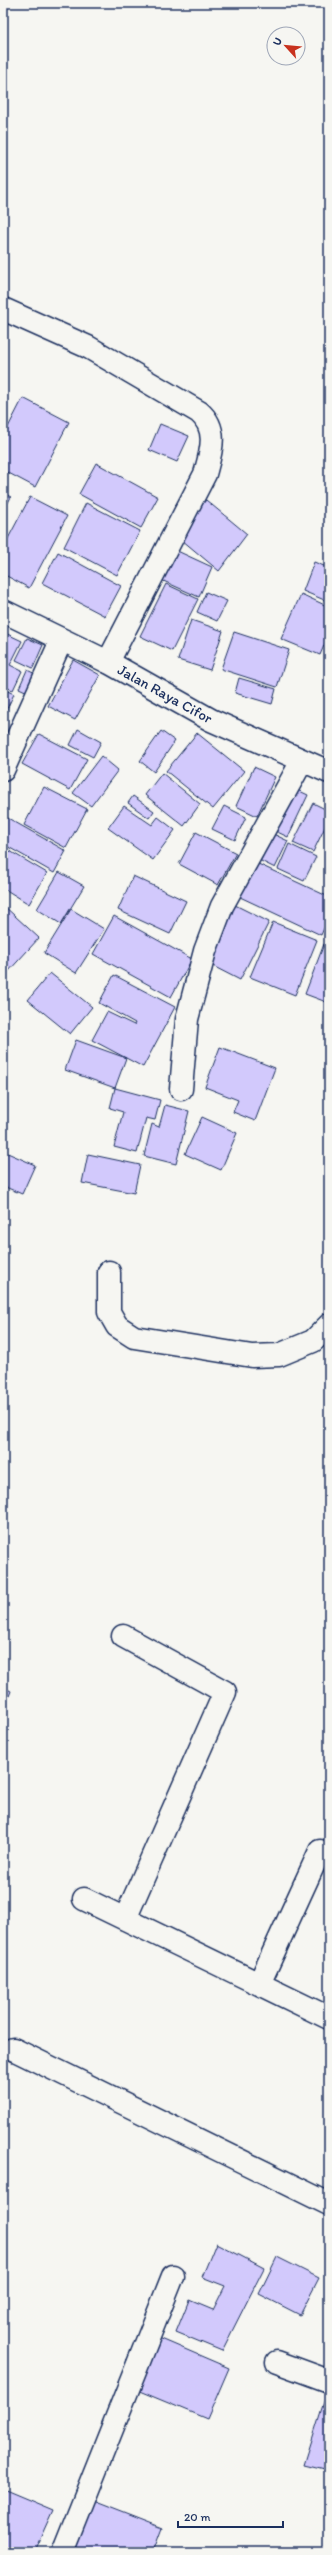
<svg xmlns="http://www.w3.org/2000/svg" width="332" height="2555" viewBox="0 0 332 2555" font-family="Itim,sans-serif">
<rect width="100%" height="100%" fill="#f6f6f2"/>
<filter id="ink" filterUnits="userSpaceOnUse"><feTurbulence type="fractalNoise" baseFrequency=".025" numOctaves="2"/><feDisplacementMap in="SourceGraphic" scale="8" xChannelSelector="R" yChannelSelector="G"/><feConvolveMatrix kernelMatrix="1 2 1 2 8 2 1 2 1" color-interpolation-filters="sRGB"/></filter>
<g filter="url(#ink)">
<path fill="#d2c9fc" stroke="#1b2f5e" d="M23,398L69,422L35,487L3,470V437Z
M160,424L189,436L177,462L149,450Z
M96,463L158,497L141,528L79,494Z
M3,493L11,497L3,512Z
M30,497L67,516L29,588L3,574V548Z
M206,500L247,534L219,571L176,535Z
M86,503L140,531L117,575L64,547Z
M173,549L212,567L199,597L159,579Z
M58,552L121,586L105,616L42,583Z
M314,562L329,568V602L303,591Z
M166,584L198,599L172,651L140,636Z
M206,592L227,601L217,621L197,612Z
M301,594L329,607V634L320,655L281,639Z
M191,620L223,631L210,670L178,660Z
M3,632L22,641L10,665L22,671L13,690L3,686Z
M234,632L289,650L277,687L221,669Z
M27,638L43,645L33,668L16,660Z
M73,660L100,675L75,720L48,706Z
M27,670L40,676L32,694L19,688Z
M239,678L276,689L272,704L235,693Z
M3,689L14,694L3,717Z
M78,729L101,742L93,757L70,745Z
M161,731L175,741L154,772L140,761Z
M197,733L244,771L213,809L166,771Z
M39,734L87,759L70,790L22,764Z
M101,756L118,770L91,806L73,793Z
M254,767L275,777L257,816L236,806Z
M162,773L200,804L184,826L145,795Z
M44,787L87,809L66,848L24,825Z
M291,787L308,795L288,837L271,829Z
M133,796L154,811L149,818L128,803Z
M313,803L329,811V819L313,852L293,843Z
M124,806L152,825L158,817L175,830L153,860L108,828Z
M224,806L246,817L235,840L212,829Z
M6,817L66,851L54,873L3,844V823Z
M196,832L236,853L218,885L179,864Z
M269,832L288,841L275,868L257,859Z
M289,844L316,857L304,881L278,869Z
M3,847L47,873L29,904L3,888Z
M256,863L329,897V917L321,935L240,897Z
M59,872L84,886L61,924L37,909Z
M133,876L186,901L170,934L118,910Z
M233,904L269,922L240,980L205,962Z
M3,905L39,938L7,973L3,969Z
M71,909L104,929L76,973L44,953Z
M114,916L192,959L171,997L93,954Z
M273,922L317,940L295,995L250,977Z
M324,944L329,946V1003L305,994Z
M50,973L92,1007L70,1034L28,1000Z
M114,975L175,1007L143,1067L92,1040L107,1012L134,1025L135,1023L99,1003Z
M76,1040L126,1058L115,1088L65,1070Z
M220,1047L275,1068L255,1121L233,1112L238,1100L205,1087Z
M115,1088L160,1100L155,1120L146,1118L137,1153L114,1147L123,1112L110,1108Z
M165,1105L189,1111L176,1164L144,1156L152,1124L159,1127Z
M202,1117L237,1133L221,1170L185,1154Z
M3,1151L35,1165L22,1194L3,1186Z
M88,1154L140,1165L134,1193L82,1183Z
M3,1687L11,1691L3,1712Z
M216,2243L264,2268L222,2351L176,2332L189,2300L213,2310L225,2286L202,2277Z
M277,2257L319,2278L300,2315L259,2294Z
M159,2338L229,2368L207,2419L137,2390Z
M328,2389H329V2471L304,2465Z
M3,2489L53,2510L34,2552H3Z
M91,2500L163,2528L154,2552H71Z"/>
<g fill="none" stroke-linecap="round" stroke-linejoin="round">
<defs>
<path id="minor" d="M3,309L88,347L199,412C219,429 211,452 205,474L108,662
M3,770L61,641
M181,1089L187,1019L205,951L222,906L302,761
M109,1272V1312L117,1326L134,1337L252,1356L279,1355L313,1341L329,1325
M123,1636L225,1692L125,1919
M84,1899L329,2018
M259,1984L320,1851
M13,2049L329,2204
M277,2362L329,2381
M63,2552L173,2276"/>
<path id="tertiary" d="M3,611L108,662L211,720L329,772"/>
</defs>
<use href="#minor" stroke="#1b2f5e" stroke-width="25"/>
<use href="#tertiary" stroke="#1b2f5e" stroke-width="25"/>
<use href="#minor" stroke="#f6f6f2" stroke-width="22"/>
<use href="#tertiary" stroke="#f6f6f2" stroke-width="22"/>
</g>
</g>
<g text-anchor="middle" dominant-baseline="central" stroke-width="4" stroke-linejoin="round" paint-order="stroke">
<g font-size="15" fill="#1b2f5e" stroke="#f6f6f2">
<text transform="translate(165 694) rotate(29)">Jalan Raya Cifor</text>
</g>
</g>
<rect width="332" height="2555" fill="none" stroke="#f6f6f2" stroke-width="16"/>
<rect x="8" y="8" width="316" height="2539" fill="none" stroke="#1b2f5e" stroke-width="1.5" filter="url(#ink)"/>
<g transform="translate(286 46) rotate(297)"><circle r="19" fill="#f6f6f2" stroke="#9ea6b7"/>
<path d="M0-3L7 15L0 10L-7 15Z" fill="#c8321e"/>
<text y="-6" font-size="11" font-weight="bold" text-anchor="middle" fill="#1b2f5e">U</text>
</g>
<path d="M178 2521v6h105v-6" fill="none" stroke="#1b2f5e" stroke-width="2"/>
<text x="184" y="2521" font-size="12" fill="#1b2f5e" stroke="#f6f6f2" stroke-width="3" paint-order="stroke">20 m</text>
</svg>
